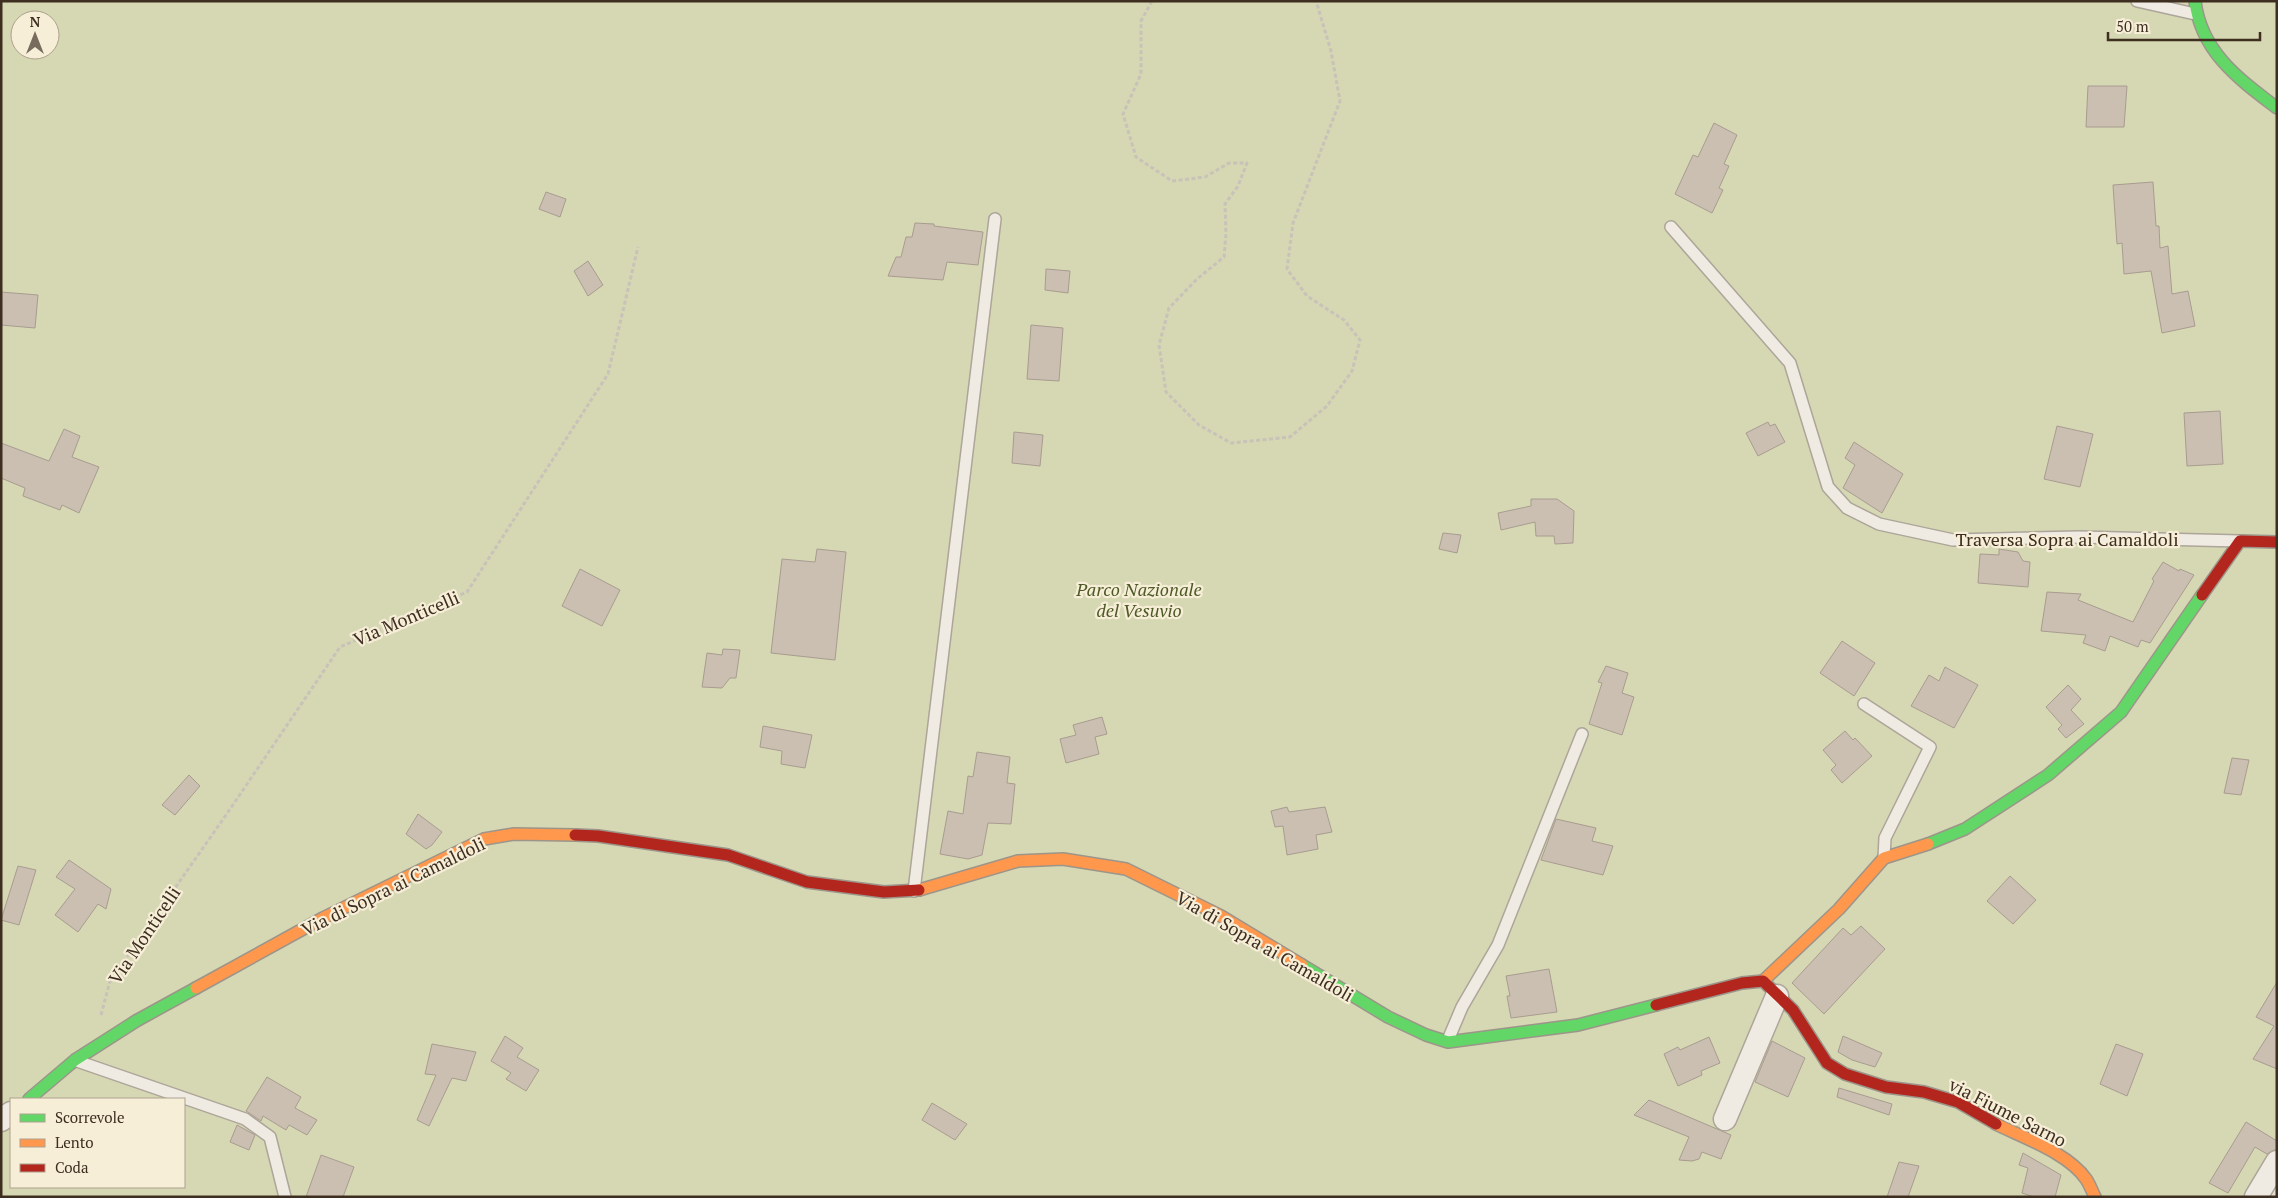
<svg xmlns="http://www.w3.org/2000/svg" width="2278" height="1198" viewBox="0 0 2278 1198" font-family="'PT Serif',serif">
<rect width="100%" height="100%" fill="#e7e0d1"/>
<path fill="#d6d7b3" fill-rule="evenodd" d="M1,1H2277V1183L2270,1197H1ZM20,20H50V50H20ZM11,1099H184V1187H11Z"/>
<path fill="#cbbfb2" stroke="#a89c90" d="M2088,86H2127L2124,127H2086Z
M1714,123L1737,135L1724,164L1729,166L1719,188L1723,190L1712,213L1675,194L1693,155L1698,157Z
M2153,182L2156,226H2159L2160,248L2168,246L2172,294L2188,291L2195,326L2162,333L2151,271L2124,274L2122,243L2117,244L2113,185Z
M546,192L566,199L560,217L539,209Z
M915,223L934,224V226L983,232L978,265L947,262L943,280L888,276L896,257H901L906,237H912Z
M588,261L603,285L588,296L574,271Z
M1046,269L1070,271L1068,293L1045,290Z
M1,292L38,295L35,328L1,325Z
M1031,325L1063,328L1059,381L1027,379Z
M2220,411L2223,464L2187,466L2184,413Z
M1768,422L1770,426L1775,424L1785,442L1758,456L1746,433Z
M2057,426L2093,434L2080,487L2044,479Z
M64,429L80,436L72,457L99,467L79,513L62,505L60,510L23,496L25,488L1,478V443L49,461Z
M1014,432L1043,435L1040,466L1012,463Z
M1854,442L1903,474L1882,513L1843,488L1855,465L1845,458Z
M1531,499H1557L1574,511L1573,543L1555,544L1554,536H1536L1535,522L1501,530L1498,513L1531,506Z
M1443,533L1461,535L1457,553L1439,549Z
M817,549L846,552L835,660L771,653L782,559L815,562Z
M1999,549L2018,552L2023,561L2030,562L2028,587L1978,583L1980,554L1999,555Z
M2163,562L2179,571L2180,569L2194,575L2150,643L2141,640L2138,647L2110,636L2105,651L2083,643L2086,635L2041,631L2047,592L2081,594L2078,600L2133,622L2154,581L2152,579Z
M580,569L620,590L602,626L562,606Z
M1842,641L1875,663L1854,696L1820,673Z
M723,649L740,650L736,678H730L722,688L702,687L707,653L722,655Z
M1606,666L1628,673L1622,693L1634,697L1622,735L1589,724L1602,683L1598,682Z
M1945,667L1978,685L1954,728L1911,706L1929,675L1939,681Z
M2068,685L2081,699L2071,710L2084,724L2066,738L2058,729L2062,725L2046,707Z
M1102,717L1107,734L1095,737L1099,754L1066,763L1060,739L1076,735L1073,725Z
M763,726L812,735L805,768L781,764L782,751L760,747Z
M1845,731L1853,740L1855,738L1872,756L1842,783L1831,770L1836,765L1823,750Z
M977,752L1010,757L1007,783L1015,784L1011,824L988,823L982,855L968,859L940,854L948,811L963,814L968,776L973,777Z
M2232,758L2249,760L2241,795L2224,793Z
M189,775L200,786L175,815L162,805Z
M1287,807L1289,812L1325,807L1332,832L1316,835L1318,849L1287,855L1283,826L1275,827L1271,811Z
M418,814L442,832L432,845L426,849L406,834Z
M1556,819L1596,828L1592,841L1613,846L1603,875L1541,860Z
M69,860L111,889L106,909L98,904L78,932L55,915L75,889L56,877Z
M18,866L36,870L19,925L1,920Z
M2010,876L2036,900L2013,924L1987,901Z
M1861,926L1885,949L1824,1014L1792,983L1843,928L1851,935Z
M1549,969L1557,1012L1511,1018L1507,996H1510L1506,976Z
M2277,982V1069L2253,1059L2274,1026L2256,1017Z
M505,1036L523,1048L517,1057L539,1070L526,1091L506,1079L511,1073L491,1061Z
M1843,1036L1882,1053L1875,1067L1852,1060L1838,1052Z
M1709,1037L1720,1063L1701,1071L1702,1075L1678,1086L1664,1054L1678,1047L1680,1050Z
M1772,1041L1805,1058L1788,1097L1755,1082Z
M432,1044L476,1052L466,1081L452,1078L429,1126L417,1120L436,1075L425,1074Z
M2116,1044L2143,1054L2127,1096L2100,1084Z
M267,1077L301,1097L295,1108L317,1120L307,1135L289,1125L286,1130L263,1116L261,1121L246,1111Z
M1839,1088L1892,1104L1889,1115L1837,1097Z
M1649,1100L1731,1135L1721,1159L1702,1152L1699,1159L1692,1161L1679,1160L1689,1137L1634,1115Z
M932,1103L967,1124L955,1140L922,1120Z
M2246,1122L2277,1141V1149L2267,1154L2255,1147L2228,1193L2209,1183Z
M237,1125L255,1135L249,1150L230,1142Z
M2023,1153L2061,1175L2055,1197H2034L2022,1193L2028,1168L2019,1165Z
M321,1155L354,1167L343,1197H306Z
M1899,1162L1919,1166L1908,1197H1887Z"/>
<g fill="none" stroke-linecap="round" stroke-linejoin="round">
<defs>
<path id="lane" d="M2137,1L2195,14
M1671,227L1790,363L1828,487L1847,508L1879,524L1953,540L2079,537L2239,541
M1864,704L1930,747L1885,838L1884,858
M914,891L995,219
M1448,1040L1462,1007L1498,945L1582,734
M77,1061L245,1119L270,1137L285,1197"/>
<path id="street" d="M1725,1119L1777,996
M1,1120L11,1113
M2256,1197L2277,1162"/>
<path id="fast" d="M2195,1C2201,52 2239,79 2277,108
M1928,844L1965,829L2048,775L2121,712L2202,595
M1302,965L1388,1017L1426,1035L1448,1042L1578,1025L1656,1005
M29,1099L75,1060L136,1021L196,988"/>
<path id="slow" d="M919,890L1018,861L1063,859L1126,869L1221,916L1302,965
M1763,981L1839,909L1884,858L1928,844
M196,988L323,918L484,839L514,834L575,835
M1996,1124C2024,1138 2068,1153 2086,1179C2090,1185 2092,1191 2095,1197"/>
<path id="jam" d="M2202,595L2240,541L2277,542
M575,835L598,836L728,855L807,882L884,892L919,890
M1656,1005L1742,983L1763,981L1793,1010L1827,1063L1845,1074L1886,1087L1924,1092L1958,1102L1996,1124"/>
</defs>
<use href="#lane" stroke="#ada599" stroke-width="14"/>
<use href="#street" stroke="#ada599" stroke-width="25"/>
<use href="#fast" stroke="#9c958a" stroke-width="14"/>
<use href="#slow" stroke="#9c958a" stroke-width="14"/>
<use href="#jam" stroke="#9c958a" stroke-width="14"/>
<path stroke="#c8c2b9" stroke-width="3" stroke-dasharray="4 2.5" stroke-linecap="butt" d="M1152,1L1141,21V74L1123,114L1136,157L1172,181L1205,177L1229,163H1247L1238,186L1225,204L1226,234L1224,257L1197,279L1169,308L1159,345L1166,392L1199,425L1231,443L1290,437L1327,406L1352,371L1360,340L1344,320L1307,296L1287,269L1293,223L1340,101L1331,51L1316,1
M101,1015L110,981L226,815L340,647L467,592L608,374L638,247"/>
<use href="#lane" stroke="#efebe3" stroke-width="11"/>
<use href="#street" stroke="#efebe3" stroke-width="22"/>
<use href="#fast" stroke="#63d668" stroke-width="11"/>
<use href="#slow" stroke="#ff974d" stroke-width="11"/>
<use href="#jam" stroke="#b3261e" stroke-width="11"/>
</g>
<g text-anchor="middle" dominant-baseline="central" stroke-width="4.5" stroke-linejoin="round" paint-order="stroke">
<g font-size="18" fill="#3d2e20" stroke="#f7eed8">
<text x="2067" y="539">Traversa Sopra ai Camaldoli</text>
<text transform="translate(406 618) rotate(-23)">Via Monticelli</text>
<text transform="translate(393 886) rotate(-26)">Via di Sopra ai Camaldoli</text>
<text transform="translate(144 935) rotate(-56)">Via Monticelli</text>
<text transform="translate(1265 946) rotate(30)">Via di Sopra ai Camaldoli</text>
<text transform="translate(2008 1112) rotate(27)">via Fiume Sarno</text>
</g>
<g font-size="18" font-style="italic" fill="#4d5a26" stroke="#f7eed8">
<text x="1139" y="589">Parco Nazionale<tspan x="1139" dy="21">del Vesuvio</tspan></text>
</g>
</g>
<rect width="2278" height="1198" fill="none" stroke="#3d2e20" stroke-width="5"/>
<rect x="10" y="1098" width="175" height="90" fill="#f7eed8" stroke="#ada18e"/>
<rect x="20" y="1114" width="25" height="8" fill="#63d668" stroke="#ada18e"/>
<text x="55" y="1123" font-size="15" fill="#3d2e20">Scorrevole</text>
<rect x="20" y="1139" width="25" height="8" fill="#ff974d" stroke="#ada18e"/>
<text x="55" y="1148" font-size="15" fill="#3d2e20">Lento</text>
<rect x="20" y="1164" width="25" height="8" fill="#b3261e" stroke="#ada18e"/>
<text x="55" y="1173" font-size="15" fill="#3d2e20">Coda</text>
<g transform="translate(35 35)"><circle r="24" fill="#f7eed8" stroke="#ada18e"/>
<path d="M0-4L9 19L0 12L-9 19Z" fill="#786c5e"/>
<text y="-8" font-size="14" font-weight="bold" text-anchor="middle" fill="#3d2e20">N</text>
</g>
<path d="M2108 32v8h152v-8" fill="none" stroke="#3d2e20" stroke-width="2.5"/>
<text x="2116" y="32" font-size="15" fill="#3d2e20" stroke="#f7eed8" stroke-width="4" paint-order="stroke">50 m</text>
</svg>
